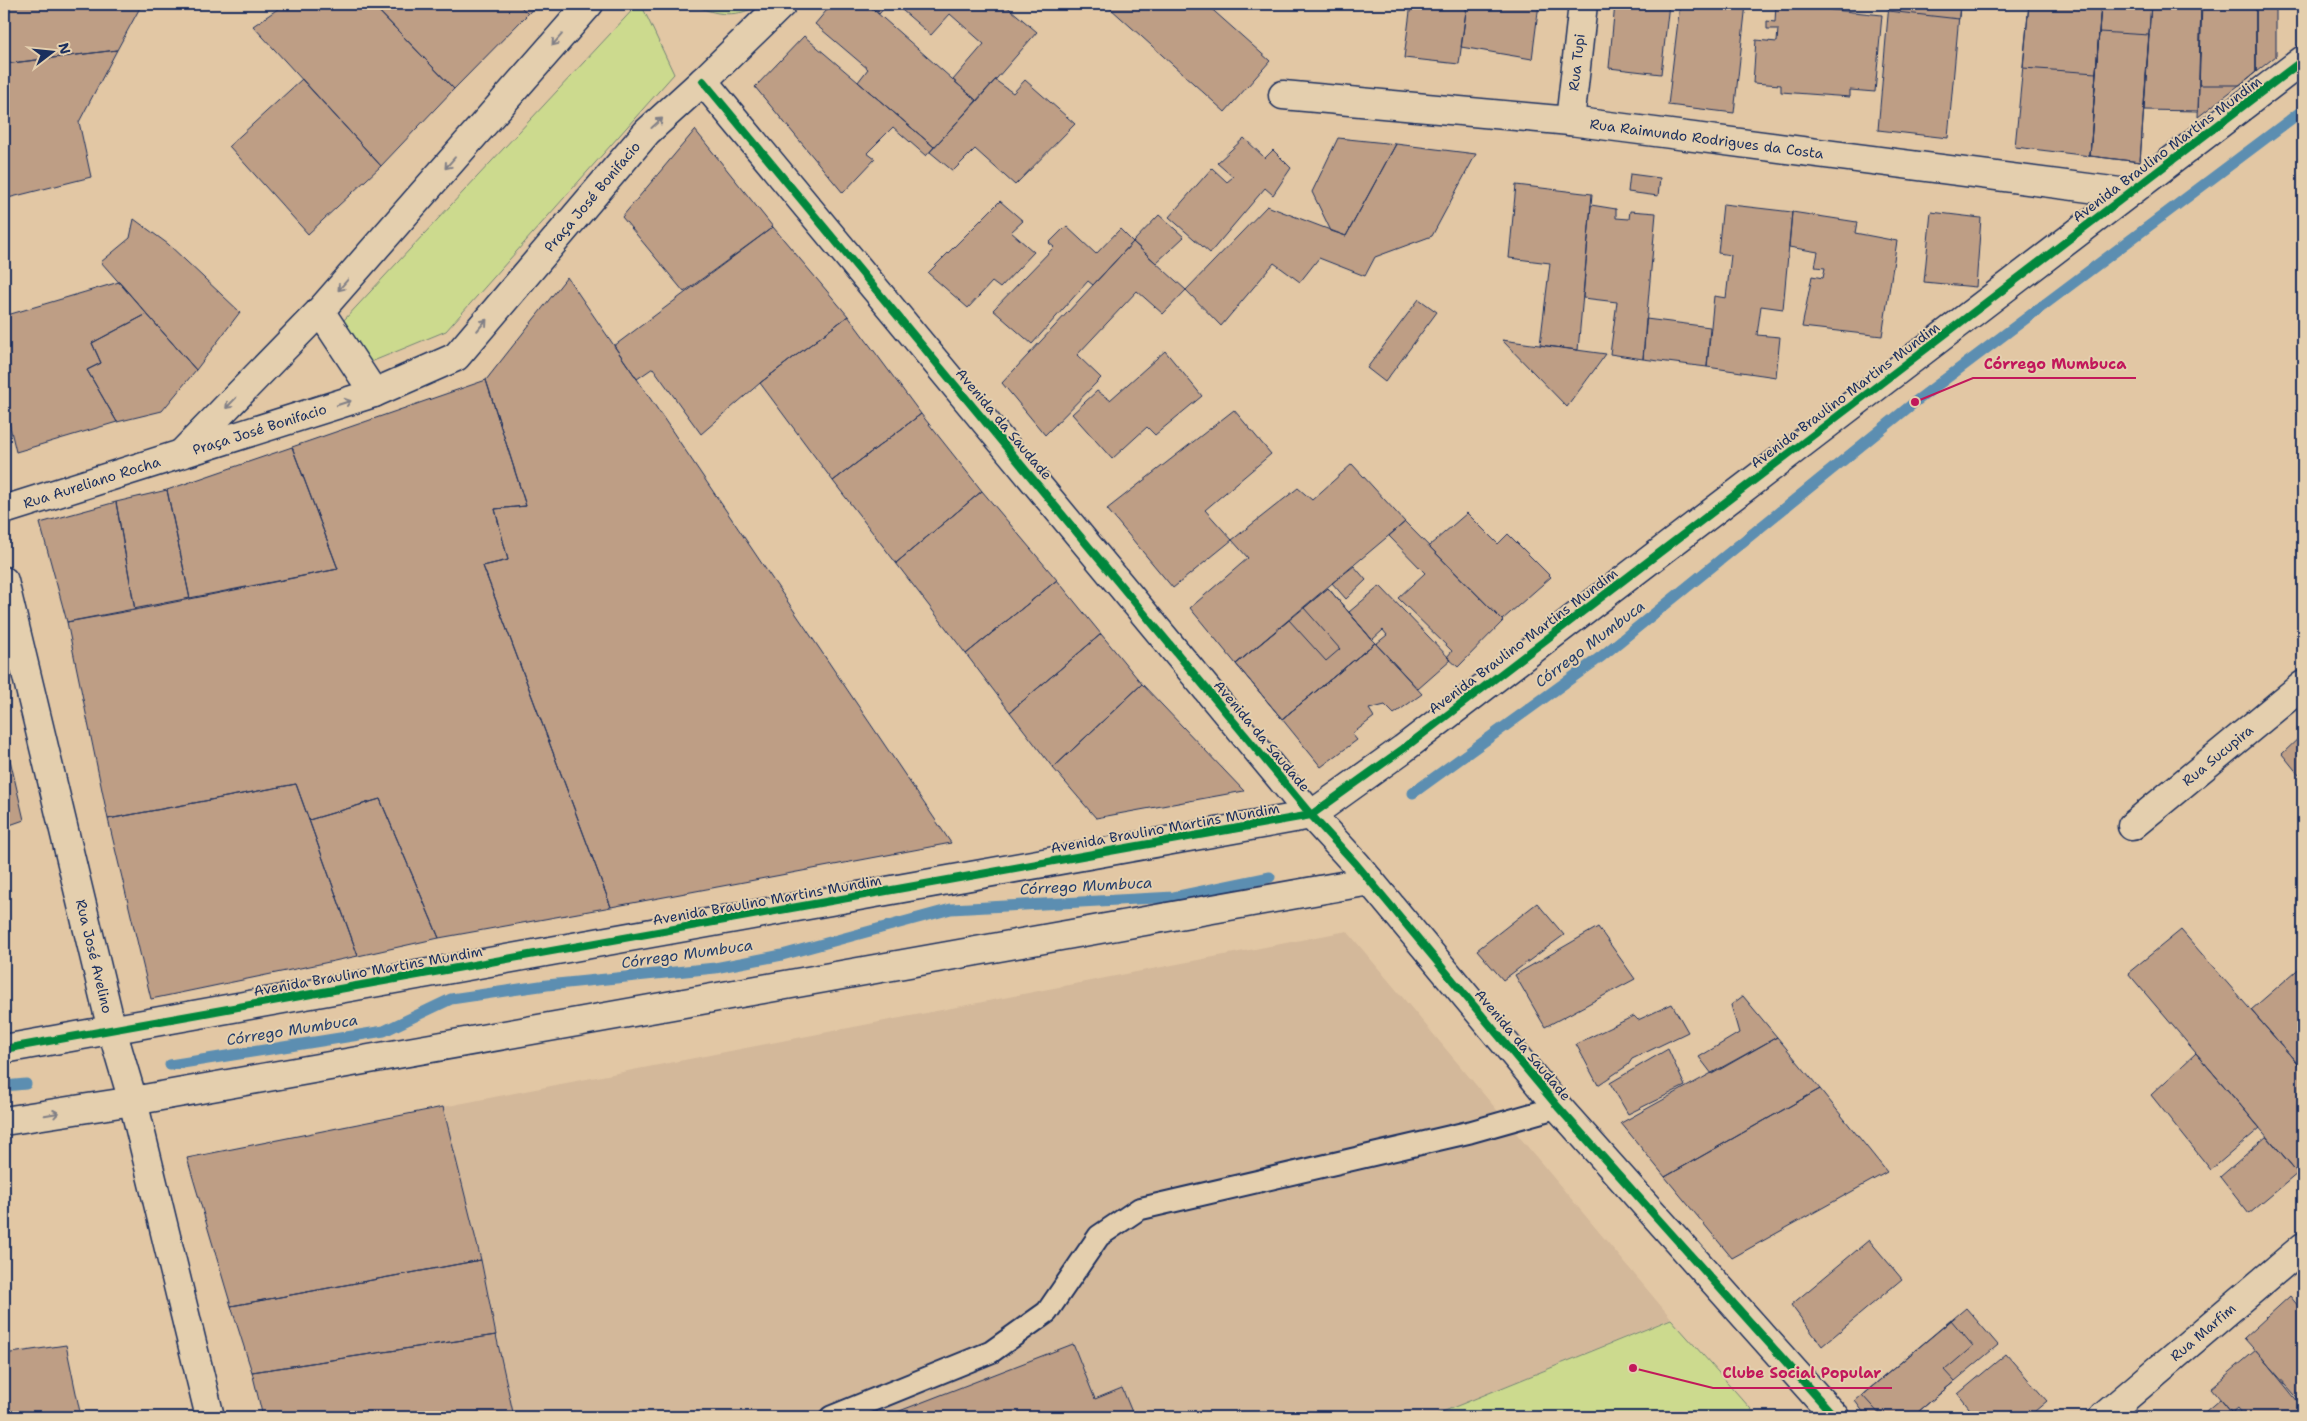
<svg xmlns="http://www.w3.org/2000/svg" width="2307" height="1421" viewBox="0 0 2307 1421" font-family="'Shantell Sans',sans-serif">
<rect width="100%" height="100%" fill="#e2c7a4"/>
<filter id="ink" filterUnits="userSpaceOnUse"><feTurbulence type="fractalNoise" baseFrequency=".02" numOctaves="2"/><feDisplacementMap in="SourceGraphic" scale="10" xChannelSelector="R" yChannelSelector="G"/><feConvolveMatrix kernelMatrix="1 2 1 2 8 2 1 2 1" color-interpolation-filters="sRGB"/></filter>
<g filter="url(#ink)">
<path fill="#d3b89a" d="M1347,931L1671,1318L1430,1417H514L481,1260L443,1107Z"/>
<path fill="#ccda8e" stroke="#748476" d="M638,4H641L674,74L446,331L371,362C348,350 344,345 344,320Z
M695,4H758C743,18 711,16 695,4Z
M1671,1319L1758,1417H1430Z"/>
<g fill="none" stroke-linecap="round" stroke-linejoin="round">
<path stroke="#5c8eb1" stroke-width="11" d="M1413,793L1602,656L1915,402L2303,110
M170,1065L384,1031L451,999L547,985L715,968L782,955L951,909L1174,897L1270,877
M4,1086L26,1084"/>
</g>
<path fill="#be9e85" stroke="#1b2f5e" d="M4,4H142L117,50L4,64Z
M285,4H372L454,89L381,166L253,26Z
M376,4H518L528,14L454,89L374,6Z
M518,4H537L528,14Z
M832,4H867L977,101L934,147L858,82L868,69L815,24Z
M867,4H888L879,14Z
M895,4H1004L1037,32L977,101L953,80L984,44L950,14L931,35Z
M1114,4H1206L1270,61L1225,112L1110,8Z
M1411,4H1467L1459,64L1404,58Z
M1467,4H1539L1532,59L1461,47Z
M1615,4H1669L1661,74L1609,68Z
M1680,4H1746L1734,113L1668,105Z
M1776,4L1882,15L1875,92L1850,90V97L1781,92V85L1753,83L1756,40L1777,42L1778,29H1767V21L1775,22Z
M1889,4H1960L1948,138L1878,130Z
M1889,4H1960L1959,19L1888,11Z
M2029,4H2101L2090,156L2015,147Z
M2029,4L2075,6V4H2101L2096,73L2023,68Z
M2101,4H2151L2140,162L2090,156Z
M2151,4H2201L2198,111L2144,110Z
M2201,4H2256V72L2240,85H2199Z
M2202,4H2256V72L2198,117Z
M2256,4H2276V56L2256,72Z
M2099,32L2149,35L2140,162L2090,156Z
M804,36L858,82L934,147L926,156L893,127L867,153L875,159L843,193L755,87Z
M117,50L79,122L91,177L4,199V64Z
M302,79L381,166L308,234L229,146Z
M995,80L1013,93L1025,80L1075,124L1015,185L975,149L953,171L930,152Z
M695,130L773,227L684,292L622,217Z
M1244,138L1265,158L1273,150L1291,168L1273,195L1265,188L1210,253L1169,217L1212,168L1227,182L1233,177L1217,163Z
M1338,138L1396,144L1346,236L1331,231L1312,192Z
M1396,144L1476,154L1432,236L1375,257L1365,276L1319,258L1300,282L1274,263L1221,326L1186,290L1267,206L1346,236Z
M1630,174L1660,178L1658,196L1628,192Z
M1516,185L1592,194L1578,350L1540,345L1550,263L1509,258Z
M1000,201L1023,221L1011,232L1034,252L1000,288L992,282L968,308L928,273Z
M1723,204L1792,212L1783,309L1761,306L1757,335L1780,337L1776,377L1707,367L1714,296L1726,298L1731,255L1718,253Z
M1591,205L1616,209V218L1629,219L1630,211L1656,213L1643,359L1610,354L1617,302L1583,298Z
M1792,212L1857,222L1855,233L1897,241L1882,336L1802,327L1812,276L1823,278L1825,268L1815,267L1818,252L1789,247Z
M1931,212L1981,218L1976,287L1924,282Z
M1159,215L1184,237L1156,263L1133,242Z
M134,219L168,244L240,312L196,370L101,262L130,238Z
M1066,226L1096,254L1120,229L1133,242L1093,285L1088,281L1032,344L993,310L1054,247L1049,243Z
M773,227L848,316L760,383L701,434L653,368L637,379L614,346Z
M1133,242L1186,290L1163,314L1137,291L1077,355L1101,378L1045,435L1002,383Z
M567,277L637,379L951,843L611,907L483,566L508,560L495,509L526,506L486,380Z
M119,282L147,314L92,343L101,363L87,370L117,422L16,452L4,401V316Z
M1419,299L1437,312L1385,382L1367,368Z
M147,314L196,370L162,411L117,422L87,370L101,363L92,343Z
M848,316L921,414L833,481L760,383Z
M1646,319L1710,327L1707,367L1643,359Z
M1502,340L1606,354L1567,407Z
M1165,351L1202,396L1155,435L1147,427L1112,459L1072,414L1097,391L1110,400Z
M486,380L526,506L495,509L508,560L483,566L611,907L439,938L380,799L309,820L296,784L108,819L67,622L338,569L292,447Z
M1234,410L1271,454L1205,510L1232,540L1173,588L1107,509Z
M921,414L982,491L896,563L833,481Z
M292,447L338,569L190,599L167,490Z
M1352,464L1405,522L1236,664L1190,608L1248,558L1232,540L1298,488L1312,500Z
M167,490L190,599L135,610L116,502Z
M982,491L1057,580L966,654L896,563Z
M116,502L135,610L67,622L40,523Z
M1467,513L1498,544L1508,534L1551,577L1502,620L1429,546Z
M1405,522L1503,621L1458,667L1447,657L1452,651L1398,598L1425,573L1389,536Z
M1354,566L1366,580L1346,599L1332,583Z
M1057,580L1101,634L1010,712L966,654Z
M1380,586L1451,660L1418,689L1376,644L1387,635L1383,630L1372,640L1349,612Z
M1328,588L1375,643L1282,719L1236,664Z
M1328,588L1375,643L1282,719L1236,664L1289,620L1326,661L1340,649L1304,608Z
M1101,634L1142,684L1053,768L1010,712Z
M1375,643L1422,694L1394,714L1385,705L1369,709L1374,717L1352,734L1357,740L1321,767L1282,719Z
M1142,684L1244,791L1096,818L1053,768Z
M2303,734V780L2282,754Z
M8,751L24,820L4,827V752Z
M296,784L358,956L151,999L108,819Z
M380,799L439,938L358,956L309,820Z
M1537,903L1564,935L1503,980L1477,950Z
M1598,927L1635,979L1545,1027L1515,975Z
M2181,930L2303,1070V1179L2128,973Z
M2303,965V1070L2251,1010Z
M1743,996L1777,1037L1712,1074L1699,1057L1739,1033L1731,1005Z
M1672,1004L1688,1032L1632,1059L1628,1065L1598,1085L1576,1044L1634,1016L1638,1020Z
M1777,1037L1820,1089L1665,1177L1621,1123Z
M1668,1049L1685,1086L1628,1114L1610,1083Z
M2196,1053L2260,1128L2211,1170L2151,1095Z
M1820,1089L1887,1172L1732,1258L1665,1177Z
M443,1107L481,1260L231,1306L187,1158Z
M2267,1136L2298,1173L2249,1214L2220,1177Z
M1869,1240L1902,1279L1822,1346L1791,1305Z
M481,1260L496,1335L252,1372L231,1306Z
M2290,1296L2303,1312V1404L2244,1338Z
M1966,1308L1998,1345L1912,1417H1867L1855,1401Z
M1951,1320L1973,1346L1945,1370L1955,1381L1912,1417H1882L1862,1395Z
M496,1335L514,1417H263L252,1372Z
M1073,1344L1095,1399L1122,1388L1134,1417H884Z
M66,1345L81,1417H4V1354Z
M2256,1350L2303,1408V1417H2245L2238,1408L2232,1413L2211,1388Z
M2006,1354L2047,1401L2028,1417H1976L1958,1394Z
M2220,1399L2235,1417H2199Z"/>
<g fill="none" stroke-linecap="round" stroke-linejoin="round">
<defs>
<path id="lane" d="M831,1417L991,1352L1047,1312L1099,1236L1139,1209L1470,1132L1558,1107"/>
<g id="street">
<path d="M703,81L1311,815L1356,864L1558,1107L1835,1417"/>
<path id="s1" d="M1283,95L1570,121L2128,193"/>
<path id="s2" d="M1570,121L1583,4"/>
<path d="M320,311L374,393"/>
<path d="M183,452L320,311L589,4"/>
<path id="s3" d="M4,510L374,393L456,357L647,132L703,81L782,4"/>
<path id="s4" d="M4,581L112,1030L133,1101L210,1417"/>
<path id="s5" d="M2132,826L2303,685"/>
<path d="M4,1049L1311,815L1403,749L2303,60"/>
<path d="M4,1121L133,1101L1370,881"/>
<path id="s6" d="M2103,1417L2303,1247"/>
</g>
</defs>
<use href="#lane" stroke="#1b2f5e" stroke-width="25"/>
<use href="#street" stroke="#1b2f5e" stroke-width="31"/>
<use href="#lane" stroke="#e4cfae" stroke-width="21"/>
<use href="#street" stroke="#e4cfae" stroke-width="28"/>
<defs>
<path id="cycleway" d="M703,81L1311,815L1356,864L1558,1107L1835,1417
M4,1049L1311,815L1403,749L2303,60"/>
</defs>
<use href="#cycleway" stroke="#e4cfae" stroke-width="11"/>
<use href="#cycleway" stroke="#00873e" stroke-width="8"/>
</g>
<defs><path id="oneway-shaft" d="M-6 0H5M1.5-3L5.5 0L1.5 3" fill="none" stroke-width="1.6" stroke-linecap="round" stroke-linejoin="round" transform="scale(1.25)"/></defs>
<g stroke="#807f86">
<use href="#oneway-shaft" transform="translate(557 40) rotate(131)"/>
<use href="#oneway-shaft" transform="translate(657 123) rotate(-42)"/>
<use href="#oneway-shaft" transform="translate(450 163) rotate(131)"/>
<use href="#oneway-shaft" transform="translate(343 285) rotate(131)"/>
<use href="#oneway-shaft" transform="translate(482 325) rotate(-50)"/>
<use href="#oneway-shaft" transform="translate(231 403) rotate(134)"/>
<use href="#oneway-shaft" transform="translate(344 403) rotate(-18)"/>
<use href="#oneway-shaft" transform="translate(52 1114) rotate(-9)"/>
</g>
</g>
<g text-anchor="middle" dominant-baseline="central" stroke-width="4" stroke-linejoin="round" paint-order="stroke">
<g font-size="14" fill="#1b2f5e" stroke="#e4cfae">
<text stroke="none"><textPath href="#s2" startOffset="59">Rua Tupi</textPath></text>
<text stroke="none"><textPath href="#s1" startOffset="426">Rua Raimundo Rodrigues da Costa</textPath></text>
<text transform="translate(2167 149) rotate(-37)">Avenida Braulino Martins Mundim</text>
<text stroke="none"><textPath href="#s3" startOffset="688">Praça José Bonifacio</textPath></text>
<text transform="translate(1845 395) rotate(-37)">Avenida Braulino Martins Mundim</text>
<text transform="translate(1004 424) rotate(50)">Avenida da Saudade</text>
<text stroke="none"><textPath href="#s3" startOffset="268">Praça José Bonifacio</textPath></text>
<text stroke="none"><textPath href="#s3" startOffset="92">Rua Aureliano Rocha</textPath></text>
<text transform="translate(1523 641) rotate(-37)">Avenida Braulino Martins Mundim</text>
<text transform="translate(1262 736) rotate(50)">Avenida da Saudade</text>
<text stroke="none"><textPath href="#s5" startOffset="111">Rua Sucupira</textPath></text>
<text transform="translate(1165 828) rotate(-10)">Avenida Braulino Martins Mundim</text>
<text transform="translate(767 900) rotate(-10)">Avenida Braulino Martins Mundim</text>
<text stroke="none"><textPath href="#s4" startOffset="386">Rua José Avelino</textPath></text>
<text transform="translate(368 971) rotate(-10)">Avenida Braulino Martins Mundim</text>
<text transform="translate(1523 1045) rotate(50)">Avenida da Saudade</text>
<text stroke="none"><textPath href="#s6" startOffset="131">Rua Marfim</textPath></text>
</g>
<g font-size="15" font-style="italic" fill="#263f6c" stroke="#e4cfae">
<text transform="translate(1590 644) rotate(-37)">Córrego Mumbuca</text>
<text transform="translate(1086 886) rotate(-3)">Córrego Mumbuca</text>
<text transform="translate(687 954) rotate(-8)">Córrego Mumbuca</text>
<text transform="translate(292 1030) rotate(-9)">Córrego Mumbuca</text>
</g>
</g>
<path fill="none" stroke="#c2185b" stroke-width="2" d="M1915 402L1973 378H2136M1633 1368L1713 1388H1892"/>
<g fill="#c2185b" stroke="#e4cfae" stroke-width="2">
<circle cx="1915" cy="402" r="5"/>
<circle cx="1633" cy="1368" r="5"/>
</g>
<g font-size="15" text-anchor="middle" font-weight="bold" fill="#c2185b" stroke="#e4cfae" stroke-width="4" stroke-linejoin="round" paint-order="stroke">
<text x="2055" y="369">Córrego Mumbuca</text>
<text x="1802" y="1378">Clube Social Popular</text>
</g>
<rect width="2307" height="1421" fill="none" stroke="#e4cfae" stroke-width="20"/>
<rect x="10" y="10" width="2287" height="1401" fill="none" stroke="#1b2f5e" stroke-width="2" filter="url(#ink)"/>
<g transform="translate(52 52) rotate(74)" stroke="#e4cfae" stroke-width="4" paint-order="stroke">
<path d="M0-4L9 19L0 12L-9 19Z" fill="#1b2f5e"/>
<text y="-8" font-size="14" font-weight="bold" text-anchor="middle" fill="#1b2f5e">N</text>
</g>
</svg>
